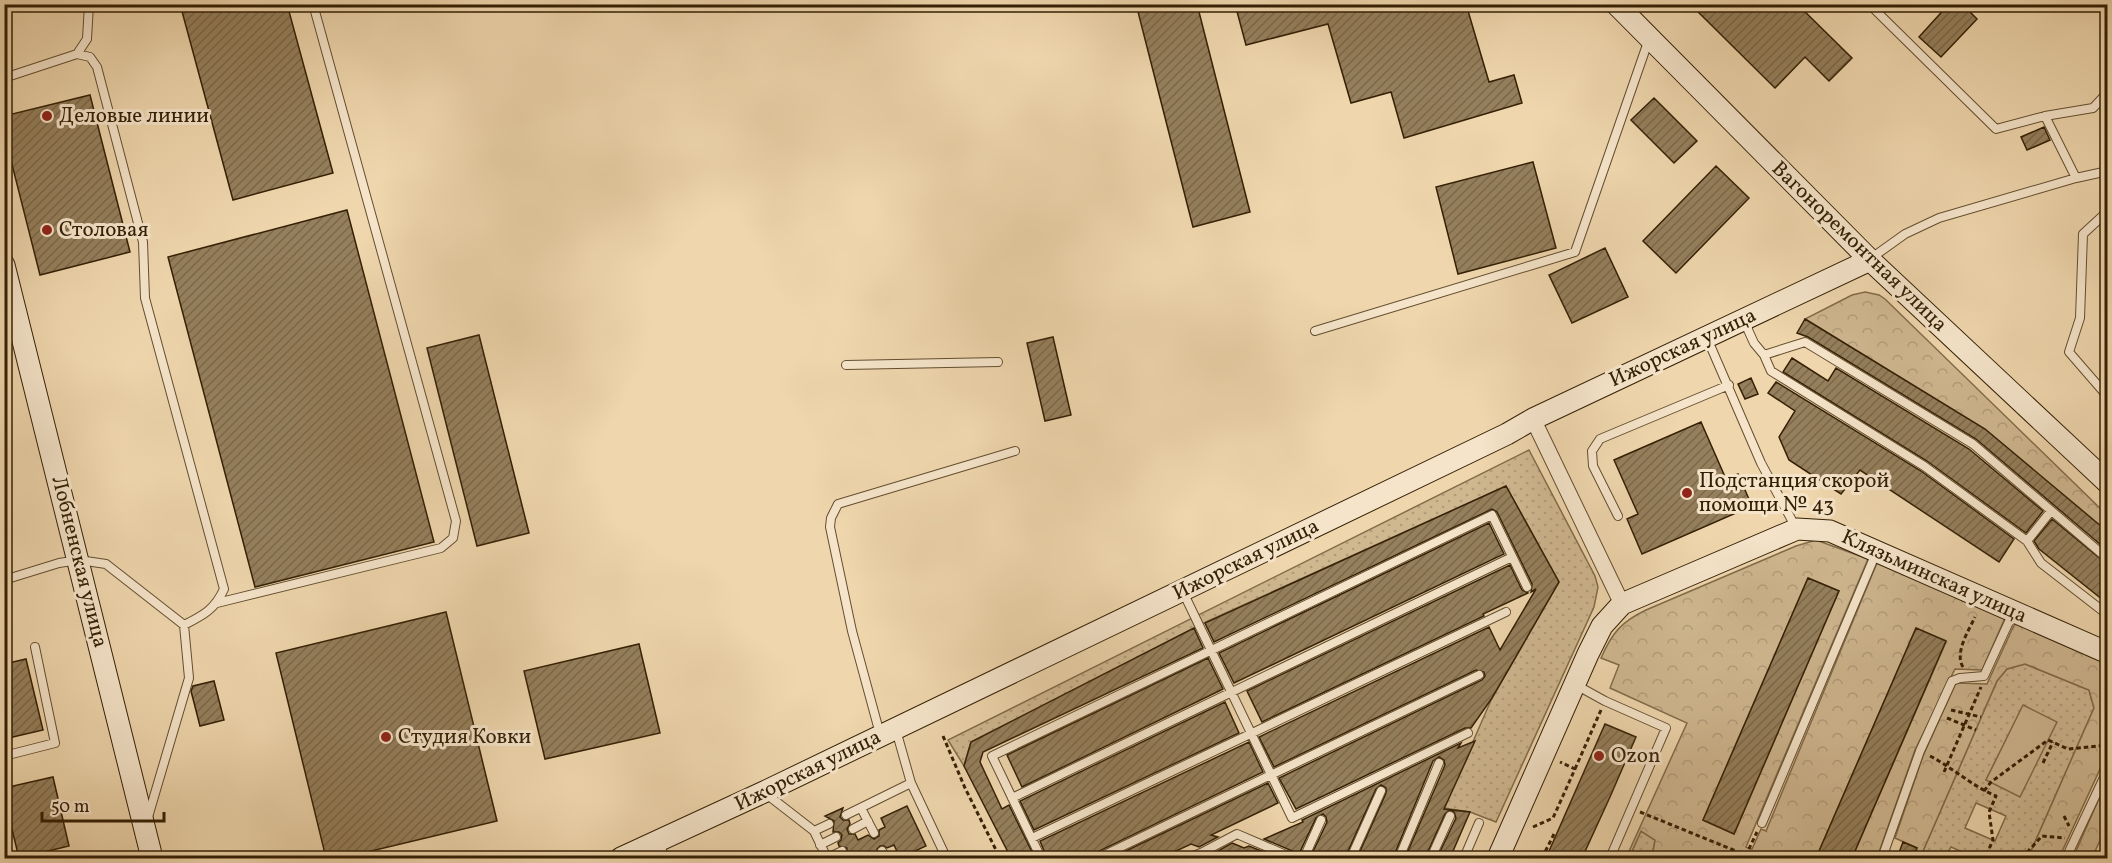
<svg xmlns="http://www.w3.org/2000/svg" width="2112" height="863" viewBox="0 0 2112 863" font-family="Vollkorn,serif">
<defs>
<pattern id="grass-dots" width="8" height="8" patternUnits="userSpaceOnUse" patternTransform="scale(1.5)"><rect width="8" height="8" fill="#cfb790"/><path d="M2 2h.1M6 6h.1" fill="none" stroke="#b29d7b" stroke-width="1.8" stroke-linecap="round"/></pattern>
<pattern id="forest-crowns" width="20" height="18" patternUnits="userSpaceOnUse" patternTransform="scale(1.5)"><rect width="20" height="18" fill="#cfb790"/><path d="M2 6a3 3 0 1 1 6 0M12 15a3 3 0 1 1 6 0" fill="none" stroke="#b29d7b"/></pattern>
<pattern id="building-hatch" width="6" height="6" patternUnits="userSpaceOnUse" patternTransform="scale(1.5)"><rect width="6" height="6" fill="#957f5c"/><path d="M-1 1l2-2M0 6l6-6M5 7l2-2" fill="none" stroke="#7a684a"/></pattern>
</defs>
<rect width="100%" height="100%" fill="#efd6ad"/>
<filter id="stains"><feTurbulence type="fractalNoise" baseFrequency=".00333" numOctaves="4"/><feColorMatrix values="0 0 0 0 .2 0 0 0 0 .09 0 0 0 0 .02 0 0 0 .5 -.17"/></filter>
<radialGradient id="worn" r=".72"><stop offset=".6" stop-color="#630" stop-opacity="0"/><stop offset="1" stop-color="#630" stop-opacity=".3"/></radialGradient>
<path fill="url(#grass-dots)" stroke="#826c4a" stroke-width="1.5" fill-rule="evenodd" d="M1529,450L1595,576L1598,587L1594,607L1496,822L1470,812L1444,808L1492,698L1559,582L1506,486L1208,621L971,742L964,766L948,740Z
M2025,664L2089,690L2094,708L2028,858H1976L1951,847L1945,858H1920L1997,681L2007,669ZM2023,706L2020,796L1986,780ZM1976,803L2006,816L1995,841L1965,828Z
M1641,831L1655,840L1652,858H1629Z"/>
<path fill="url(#forest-crowns)" stroke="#826c4a" stroke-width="1.5" fill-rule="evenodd" d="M1865,292L1879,295L1885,299L2107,515V532L1985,429L1805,319L1852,295Z
M1816,540L1868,559L1746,847L1752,849L1761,829L1766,831L1877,563L2005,618L1982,670L1955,669L1915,750L1877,858H1852L1946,642L1916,628L1816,858H1652L1655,840L1641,831L1629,858H1626L1687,723L1610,688L1619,665L1601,658C1612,633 1621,622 1646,610L1796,546ZM1808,578L1839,591L1734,834L1703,820Z
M2015,623L2107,663V754L2059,858H2028L2094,708L2089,690L2025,664L2007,669L1997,681L1920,858H1913L1917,848L1895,838L1923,756L1956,683L1987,684Z
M2107,780V825L2092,858H2073Z"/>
<path fill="#cfb790" stroke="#826c4a" stroke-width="1.5" d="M2023,705L2057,722L2020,797L1986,780Z"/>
<path fill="url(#building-hatch)" stroke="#342005" stroke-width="1.5" d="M180,4H287L333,173L233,200Z
M1136,4H1197L1250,212L1193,227Z
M1235,4H1466L1489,82L1514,75L1522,103L1404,138L1391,92L1351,103L1328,24L1246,45Z
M1690,4H1797L1852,58L1829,81L1805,57L1775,88Z
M1949,4H1973L1968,10L1977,19L1941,57L1919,37Z
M90,95L130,252L40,275L4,133V116Z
M1654,98L1697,141L1674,163L1631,120Z
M2044,127L2050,140L2027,150L2021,137Z
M1533,162L1556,248L1458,274L1436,187Z
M1716,166L1749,198L1676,273L1643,241Z
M347,210L434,542L255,587L168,257Z
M1605,248L1628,297L1572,323L1549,275Z
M1805,319L1985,429L2108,532V551L1976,439L1808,337L1797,333Z
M479,335L529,533L477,546L427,348Z
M1053,337L1071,415L1045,421L1027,343Z
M1792,358L1828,381L1836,368L1969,449L2043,511L2026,533L1927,461L1783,372Z
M1751,378L1758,394L1745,399L1738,384Z
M1776,382L1921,471L2014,539L1999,562L1860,470L1841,494L1789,460L1779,437L1795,411L1768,393Z
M1701,422L1726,479L1738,474L1752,506L1642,554L1627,519L1638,514L1614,460Z
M1506,486L1559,582L1492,698L1471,728H1465L1296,809L1279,778L1482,680L1485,676L1484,672L1476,670L1274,767L1259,737L1489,627L1500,650L1536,589L1531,592L1532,584L1497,512L1492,509L1214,642L1205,623Z
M2052,519L2108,565V604L2039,549L2034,541Z
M1489,523L1504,554L1234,683L1219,653Z
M1510,565L1522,590L1528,593L1483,614L1484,616L1262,722L1247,691Z
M1808,578L1839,591L1734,834L1703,820Z
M446,612L497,821L342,858H326L276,653Z
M1194,628L1203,648L983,752L980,762L1002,809L1009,805L1035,858H1011L964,766L971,742Z
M1916,628L1946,641L1852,858H1816Z
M639,644L660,733L545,759L524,671Z
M1208,658L1223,689L1219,691L1022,787L1007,755Z
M26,659L43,730L4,739V664Z
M214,681L224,720L200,726L191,691L193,686Z
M1225,702L1239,733L1034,830L1020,801Z
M1605,724L1636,737L1610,797L1582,858H1546Z
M1475,741L1444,809L1470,812L1450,858H1437L1456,818L1454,812L1450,810L1445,814L1425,858H1405L1445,765L1444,760L1439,757L1433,761L1393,858H1357L1386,793V788L1381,785L1376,789L1345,858H1310L1327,822L1326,817L1323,814L1316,818L1298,856L1295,852L1264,839L1303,822L1302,820L1461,743L1458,748Z
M1249,742L1263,772L1095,853L1092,858H1047L1040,841Z
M53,777L69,846L19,858L4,797V788Z
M1268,783L1278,803L1211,835L1218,837L1199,847L1191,844L1161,858H1111Z
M907,806L926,846L900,858L894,845L887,848L884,846H880L877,849V854L866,858H846L847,848L839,846L838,843L841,840L842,835L839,832H833L834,821L825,816L843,808L840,817L843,820H849L850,824L847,829L849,834H855L858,840L868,835L874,839L879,836V830L885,827L881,818Z
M1903,842L1917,848L1913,858H1897Z
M1232,843L1244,848L1249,846L1279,858H1221L1222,857L1216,852Z"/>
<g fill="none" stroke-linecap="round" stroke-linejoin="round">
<defs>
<path id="lane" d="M1869,4L1996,129L2045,116L2076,178L1939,218L1905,234L1870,259
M77,54L87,39L89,4
M4,78L77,54L90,57L97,67L143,242L145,298L224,589C215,609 204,615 184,625
M2045,116L2093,108L2108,92
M2076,178L2108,171
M2108,211L2083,234L2080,318L2069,352L2108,397
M1744,321L1754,343L1764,355
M1315,331L1575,252L1649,39
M1707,338L1761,463L1796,528
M846,365L998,362
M1618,516L1593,466L1592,451L1600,439L1729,385
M2027,541L2051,511
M2108,559L1973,444L1805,342L1764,355L1771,371L1924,466L2027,541L2041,563L2108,615
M4,580L59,563L79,560L106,564L184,625L189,678L148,817
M1183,592L1292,818L1468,733
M217,603L441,548L453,538L456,521L313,4
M1576,685L1605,701L1666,728L1610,858
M896,730L911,783L944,853L932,858
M880,734L852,631L830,527L831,518L838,504L1015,451
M4,756L55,743L35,647
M765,793L814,831L827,858L842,851
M1012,798L1512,557
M861,808L874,833
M846,815L911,783
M1762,823L1876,553
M853,829L868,821
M814,831L829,824
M1032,838L1506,612
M659,843L665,858
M820,845L836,837
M882,851L886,858
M1201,853L1237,834L1293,858
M1041,858L992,756L1492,515L1527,587
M1098,858L1479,675
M1188,858L1201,853L1215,858
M1304,858L1321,820
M1351,858L1381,791
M1399,858L1439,763
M1431,858L1450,816
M1464,858L1479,823
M1882,858L1920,751L1952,681L1960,678L1984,676L2013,613
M2066,858L2108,769"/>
<path id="street" d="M1533,419L1622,604"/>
<path id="secondary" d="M1616,4L1870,260L2108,483
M4,265L152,858
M621,858L764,792L1507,434L1533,419L1870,260
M1498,858L1588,654L1602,626L1622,604L1797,529L1830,531L2108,653"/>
</defs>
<use href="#lane" stroke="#634e2f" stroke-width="10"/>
<use href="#street" stroke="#634e2f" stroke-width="17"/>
<use href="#secondary" stroke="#342005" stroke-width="23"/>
<path stroke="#342005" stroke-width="3" stroke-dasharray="4.5 3" stroke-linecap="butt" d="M1963,667C1954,653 1969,630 1975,617
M1951,710L1981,717
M1947,718L1976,730
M943,736L965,788L1000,858
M1930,756C1953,768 1972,786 1996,796L1989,812L1993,840L1985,858
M2043,763L2053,742
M1575,769L1601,710
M1944,772L1981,687
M1984,791L1991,782L2048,740L2068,749L2108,745
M1640,812L1753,858
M2064,816L2069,826
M1533,827L1553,818L1575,769L1560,762
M1542,858L1554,834
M1738,858L1746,855L1757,832
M2022,858L2042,836L2065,838"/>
<use href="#lane" stroke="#f5e4ca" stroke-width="8"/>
<use href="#street" stroke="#f5e4ca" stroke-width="15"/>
<use href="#secondary" stroke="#f5e4ca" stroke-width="21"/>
</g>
<g fill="#8f2418" stroke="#f5e4ca" stroke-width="2">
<circle cx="47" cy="116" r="6"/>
<circle cx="47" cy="230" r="6"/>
<circle cx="1687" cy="493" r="6"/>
<circle cx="386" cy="737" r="6"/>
<circle cx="1599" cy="756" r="6"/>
</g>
<g text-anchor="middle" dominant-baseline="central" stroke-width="6" stroke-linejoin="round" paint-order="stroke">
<g font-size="21" fill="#342005" stroke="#f5e4ca" text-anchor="start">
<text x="59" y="116">Деловые линии</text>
<text x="59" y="230">Столовая</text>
<text x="1699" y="481">Подстанция скорой<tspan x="1699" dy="24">помощи № 43</tspan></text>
<text x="398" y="737">Студия Ковки</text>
<text x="1611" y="756">Ozon</text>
</g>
<g font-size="21" fill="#342005" stroke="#f5e4ca">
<text transform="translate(1859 247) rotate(44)">Вагоноремонтная улица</text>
<text transform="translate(1683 348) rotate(-25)">Ижорская улица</text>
<text transform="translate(1246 560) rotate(-26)">Ижорская улица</text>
<text transform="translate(79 562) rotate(76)">Лобненская улица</text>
<text transform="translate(1934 577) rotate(24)">Клязьминская улица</text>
<text transform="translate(808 771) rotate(-26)">Ижорская улица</text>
</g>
</g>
<rect width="2112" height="863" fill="none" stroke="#efd6ad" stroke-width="24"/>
<rect x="6" y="6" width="2100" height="851" fill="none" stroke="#342005" stroke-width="3"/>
<rect x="12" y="12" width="2088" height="839" fill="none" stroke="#342005" stroke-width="1.5"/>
<path d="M42 812v9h122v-9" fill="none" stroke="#342005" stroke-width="3"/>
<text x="51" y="812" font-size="18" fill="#342005" stroke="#f5e4ca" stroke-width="4.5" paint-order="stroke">50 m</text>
<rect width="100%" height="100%" filter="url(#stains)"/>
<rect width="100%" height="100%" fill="url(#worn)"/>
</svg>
